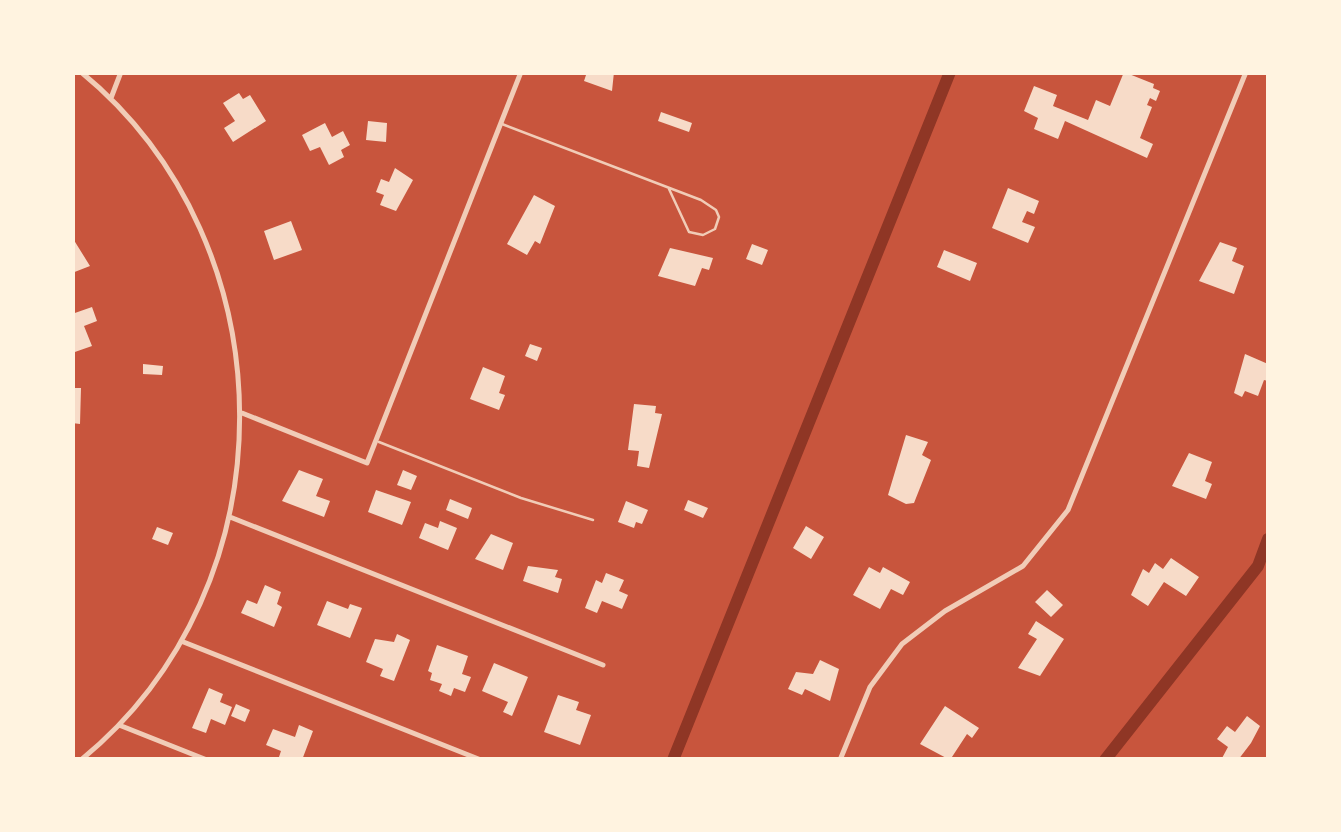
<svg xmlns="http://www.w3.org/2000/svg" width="1341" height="832" viewBox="0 0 1341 832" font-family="Signika,sans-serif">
<rect width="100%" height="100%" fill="#c8553d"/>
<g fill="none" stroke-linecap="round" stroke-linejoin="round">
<path stroke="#8f3625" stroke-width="12" d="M673,760L950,72
M1105,760L1258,566L1268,539"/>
</g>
<path fill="#f7dbc8" d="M587,72H614L612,91L584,81Z
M1124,72L1154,84L1153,88L1160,91L1156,101L1150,98L1147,105L1152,107L1140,138L1153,144L1147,158L1065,121L1058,139L1034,129L1038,118L1024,111L1034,86L1057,95L1053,106L1088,120L1096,100L1110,106Z
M239,93L243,99L250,95L266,121L233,142L224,128L235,121L223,103Z
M661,112L692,123L689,132L658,121Z
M368,121L387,123L386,142L366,140Z
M325,123L332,137L343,131L350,145L341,150L344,157L329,165L320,147L310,151L302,135Z
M395,168L413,180L396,211L380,205L384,195L376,192L381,179L389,182Z
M1008,188L1039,201L1034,214L1027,211L1022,222L1035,227L1028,243L992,228Z
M534,195L555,206L540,244L535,241L527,255L507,244Z
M291,221L302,250L274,260L264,231Z
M72,237L90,266L72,273Z
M1220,242L1237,248L1232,261L1244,266L1234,294L1199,281Z
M752,244L768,250L762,265L746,259Z
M670,248L713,258L709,270L702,268L695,286L658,276Z
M944,250L977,263L970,281L937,267Z
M92,307L97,321L84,326L92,346L72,353V314Z
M530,344L542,348L537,361L525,356Z
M1245,354L1268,364V381L1264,380L1258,396L1245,391L1242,397L1234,393Z
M143,364L163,366L162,375L143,374Z
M483,367L505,376L499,393L505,395L499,410L470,399Z
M72,388H81L80,424L72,423Z
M634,404L656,406L655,413L662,414L649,468L637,466L639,451L628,450Z
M906,435L928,442L922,455L931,460L914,503L906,504L888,495Z
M1189,453L1212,462L1205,481L1212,484L1206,499L1172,486Z
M299,470L323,479L316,496L330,501L324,517L282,501Z
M403,470L417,476L411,490L397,485Z
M376,490L411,502L402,525L368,512Z
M450,499L472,508L468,519L446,510Z
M688,500L708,508L703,518L684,510Z
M626,501L648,510L642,524L636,522L634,528L618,522Z
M440,521L457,528L448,550L419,538L425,523L438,528Z
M806,526L824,537L811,559L793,548Z
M157,527L173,533L168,545L152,539Z
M491,534L513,543L503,570L475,559Z
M1171,558L1199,577L1186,596L1164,582L1148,606L1131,595L1143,569L1149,573L1155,563L1163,569Z
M528,566L558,570L555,577L562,579L558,593L523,581Z
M869,567L880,573L883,567L910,582L903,595L891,589L880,609L853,595Z
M606,573L624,580L619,591L628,595L622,609L602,601L597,613L585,608L596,580L602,583Z
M265,585L281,592L277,604L282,607L274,627L241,613L247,600L257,604Z
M1047,590L1063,605L1051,617L1035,602Z
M327,601L348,609L350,604L362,608L350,638L317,625Z
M1036,621L1064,639L1040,676L1018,668L1037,639L1028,634Z
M397,634L410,640L394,681L380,676L383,669L366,662L375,639L394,642Z
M437,645L468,656L462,674L471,677L465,692L454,688L451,696L439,691L442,684L430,680L432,673L428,671Z
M820,660L839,669L830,701L805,689L802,695L788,689L796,672L813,674Z
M494,663L528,677L512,716L503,712L508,702L482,691Z
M209,688L223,694L220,702L232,707L225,725L211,719L206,733L192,728Z
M558,695L579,702L576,710L591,715L580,745L544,732Z
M236,704L250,710L245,722L231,716Z
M945,706L979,728L972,738L967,734L950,760L920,744Z
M1247,716L1260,726L1251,743L1238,760H1221L1228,747L1217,739L1227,726L1235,732Z
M299,725L313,731L302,760L279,757L281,751L266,745L273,729L295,737Z"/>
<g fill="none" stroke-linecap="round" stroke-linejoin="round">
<path stroke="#f1ccb7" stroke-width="2.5" d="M502,124L701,200L716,210L719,217L715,229L703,235L689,232L669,189
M379,442L521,498L593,520"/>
<path stroke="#f1ccb7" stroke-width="5" d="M81,72C292,245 293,587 81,760
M111,98L121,72
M242,413L367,463L521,72
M230,517L603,665
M181,641L481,760
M119,725L207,760
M840,760L870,687L902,644L945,611L1023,566L1068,510L1246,72"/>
</g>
<rect width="1341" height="832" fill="none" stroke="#fff3e0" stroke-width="150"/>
</svg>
